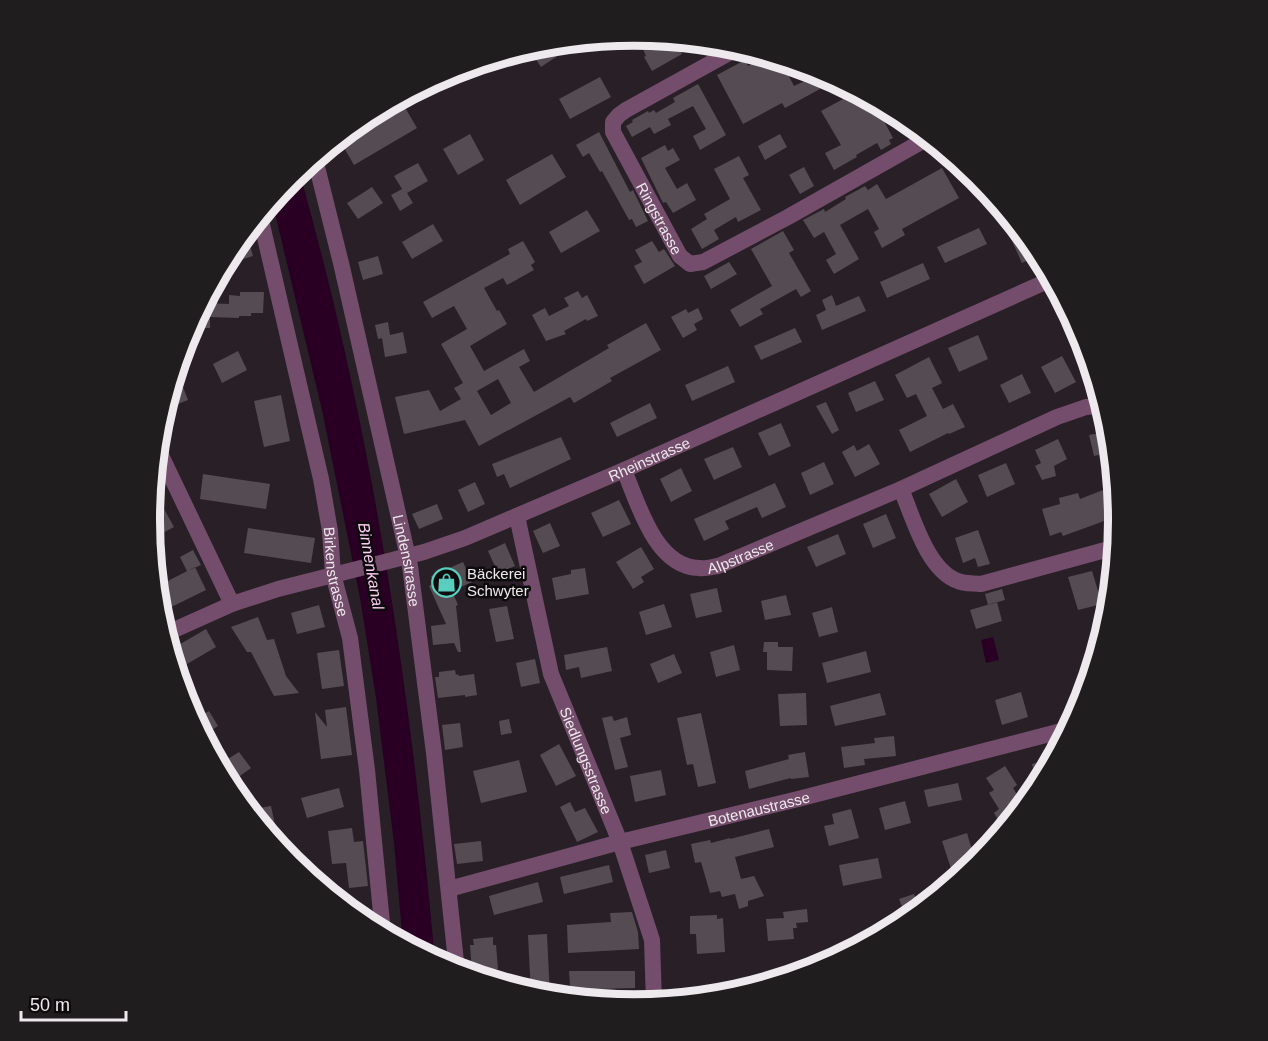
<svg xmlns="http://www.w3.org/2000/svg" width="1268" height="1041" viewBox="0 0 1268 1041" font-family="Arial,sans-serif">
<rect width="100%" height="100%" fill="#282026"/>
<path fill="#471b40" d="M694,42L729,45L708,56L697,50Z"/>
<path fill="#290024" d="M299,171C373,430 411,693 435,961L403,944L394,843L376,698L360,598L322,410L272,201Z
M993,637L999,660L986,663L981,640Z"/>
<path fill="#544c52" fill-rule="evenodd" d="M661,39L674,40L682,54L652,71L644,57L646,56L643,49Z
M580,41L541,67L529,49L540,45Z
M766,57L781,61L794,86L813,77L820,89L785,108L782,103L743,124L717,75L745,60L748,66Z
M600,77L611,97L570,119L559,99Z
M698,84L726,135L700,150L693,136L706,129L693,106L668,119L671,125L654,134L650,127L632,137L626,126L633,122L632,120L648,111L649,113L654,110L656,113L675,102L673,98Z
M845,98L884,121L893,138L889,140L891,144L881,150L877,143L856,155L857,157L834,170L825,153L841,145L821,111Z
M400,99L417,128L354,165L339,139L365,117Z
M599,132L630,192L633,190L648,221L636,227L632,219L629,220L602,171L600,172L589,153L583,157L576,145Z
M470,134L484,160L458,175L443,149Z
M780,134L787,147L765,160L758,146Z
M665,145L668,151L673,148L680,160L665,168L677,189L687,183L696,200L673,213L666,202L663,203L641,158Z
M552,154L566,177L520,205L506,180Z
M739,156L749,175L743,178L761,210L738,222L736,217L714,230L719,239L702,249L691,229L707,219L704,214L730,199L714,169Z
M418,163L428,181L407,193L413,203L400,211L391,195L402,189L394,176Z
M804,167L814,186L800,194L789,175Z
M942,168L959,198L902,229L905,235L882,248L874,232L879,229L868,209L840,225L859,259L834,274L826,260L836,254L824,232L814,238L803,220L824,209L825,212L846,199L845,197L865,186L868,190L877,184L886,199Z
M372,187L383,203L358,219L347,203Z
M1001,208L1037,252L1039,255L1022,263L998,210Z
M587,210L600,231L561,253L549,232Z
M433,224L443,241L412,259L402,242Z
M979,228L987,244L945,263L937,247Z
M783,231L794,250L789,253L811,291L801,297L796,289L760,309L763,314L740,327L730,310L772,286L751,249Z
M248,239L253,256L224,265L239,242Z
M523,241L535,262L531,265L534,270L507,285L503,278L484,288L497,311L499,310L507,324L470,346L484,371L524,349L530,361L519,367L534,392L609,348L607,345L646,323L661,350L610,378L612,381L574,403L570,397L479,446L465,420L404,434L395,397L429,390L440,411L461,399L454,388L463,383L441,344L467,329L454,306L432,318L423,302L510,254L508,249ZM498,379L511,403L491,415L477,391Z
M652,241L659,252L664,249L675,266L644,284L634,266L642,262L635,250Z
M378,256L383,274L363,280L358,262Z
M729,262L737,274L711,289L704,276Z
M923,263L930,279L887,298L880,282Z
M578,291L582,298L587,295L598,316L587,321L586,319L564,331L566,334L546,341L532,315L545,308L549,316L569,306L564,298Z
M240,292H264L263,313H251V316H239V318L210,317V328H190L203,303L229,304V295L240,296Z
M832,295L836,306L859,296L866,311L822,330L816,315L826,310L822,300Z
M698,308L703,319L694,324L697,330L683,338L671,317L686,309L688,313Z
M388,322L390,335L403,332L407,353L385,357L382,338L378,339L375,325Z
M795,328L802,342L761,360L754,346Z
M978,335L988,359L959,372L948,348Z
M238,351L247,370L222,383L213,364Z
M1062,356L1076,382L1055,393L1041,367Z
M929,357L942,383L932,388L943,409L953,404L965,427L949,434L948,433L910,452L899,430L927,416L916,394L907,398L895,375Z
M728,366L735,382L692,401L685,385Z
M176,369L188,400L178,404L175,396L167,399Z
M1022,374L1031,393L1009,403L1000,385Z
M875,381L884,400L856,412L848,393Z
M281,395L290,441L264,447L254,401Z
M826,402L839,430L832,434L816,406Z
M650,403L657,418L617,437L610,423Z
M781,423L791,446L769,456L758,433Z
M1110,431L1112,452L1094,456L1089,435Z
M561,437L571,459L510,488L504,474L497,477L492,464Z
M1058,439L1067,459L1054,466L1056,476L1042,480L1035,466L1041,463L1035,450Z
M869,444L880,464L855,477L842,452L854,445L857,451Z
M733,447L742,467L714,480L704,459Z
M824,462L834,484L810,495L801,473Z
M1006,463L1015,484L987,497L978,475Z
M681,468L692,491L671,502L660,479Z
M203,474L270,484L266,509L200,499Z
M956,479L968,502L942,517L929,494Z
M475,482L485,504L468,512L458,490Z
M775,483L786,507L762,518L757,507L725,521L729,529L704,541L694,519Z
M1108,485L1116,493L1118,516L1063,536L1061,532L1050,536L1042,509L1060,504L1059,498L1078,493L1080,499L1103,490Z
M619,500L631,524L603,537L591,513Z
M437,504L443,519L419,529L412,514Z
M163,507L174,527L151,539L150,514Z
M886,514L896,538L873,548L863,524Z
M550,523L560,546L543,553L533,531Z
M248,528L315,538L311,563L244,553Z
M978,530L990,564L978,567L975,558L963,563L955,538Z
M838,534L846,554L816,567L807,547Z
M505,543L515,566L498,573L488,551Z
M641,547L654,569L641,577L644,582L633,589L616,562Z
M193,550L201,565L187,571L180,557Z
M463,562L472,582L452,591L458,605L456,606L461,652H458L454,643L433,645L431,626L446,624L429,586L434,583L431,576Z
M195,567L206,590L159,613L156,587Z
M585,568L589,594L556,600L552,578L571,574V570Z
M1092,571L1102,604L1078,610L1068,577Z
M717,588L722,612L696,618L690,594Z
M1002,589L1005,600L988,605L985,594Z
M786,595L791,615L765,620L761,601Z
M997,602L1002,621L976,629L970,610Z
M664,604L672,627L646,635L639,612Z
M319,605L325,627L297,634L291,613Z
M507,606L514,639L496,642L489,609Z
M832,607L838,632L819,637L812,613Z
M258,617L267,640L274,639L286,676L299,693L274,696L251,652H247L231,627Z
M206,629L216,647L187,664L177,646Z
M764,642H778V647H793L792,671L767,670V652H763Z
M734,645L740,670L716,677L710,652Z
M607,647L612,671L581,678L579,667L566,670L564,655Z
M339,650L344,686L322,689L317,653Z
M866,651L871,672L827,683L822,663Z
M674,654L682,673L658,683L650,664Z
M535,659L540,683L521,687L516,663Z
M455,670L456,675L458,674L459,676L474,674L477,695L465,697V695L438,698L435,677H439V672Z
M1021,692L1028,717L1002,725L995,700Z
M806,693L807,725L780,726L778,694Z
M880,693L886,715L835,726L830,706Z
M346,707L352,755L321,759L315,712L327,727L325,710Z
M209,711L218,726L202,736L194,720Z
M701,713L716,783L698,787L693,764L687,765L677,718Z
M612,716L614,721L627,717L631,735L620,738L628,767L615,770L602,718Z
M509,719L512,733L501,735L499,721Z
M460,723L463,747L445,750L442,725Z
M894,736L896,756L864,759L865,765L844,768L841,747L875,743L874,738Z
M559,744L576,776L556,786L540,755Z
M239,752L251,768L230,783L218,765Z
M805,752L809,777L791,779V778L749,789L745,771L789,759L788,755Z
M1054,758L1047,771L1038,787L1032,764Z
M519,760L527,792L481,803L473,771Z
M1005,766L1017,785L1013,788L1022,803L1017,807L1019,811L1004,829L994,813L999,809L989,793L994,790L986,778Z
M661,770L666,795L635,802L630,776Z
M958,783L962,800L928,807L924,790Z
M339,788L344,807L307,818L301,798Z
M905,801L911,823L885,830L879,808Z
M570,802L575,812L585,808L598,832L577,842L560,807Z
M271,806L275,825L262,828L248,810Z
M851,809L859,838L829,846L824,826L834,824L832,814Z
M352,828L354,842L363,841L368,886L349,888L346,863L332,864L328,831Z
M769,829L774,847L735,857L741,879L754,876L764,896L748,901V906L739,909L735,894L722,897L720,891L710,893L701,862L695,863L691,844L710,840L711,843L730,838V839Z
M967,833L976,864L955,881L942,841Z
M481,841L483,861L457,864L454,844Z
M666,850L670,868L649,873L645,855Z
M878,858L882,878L843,886L839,865Z
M609,865L613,882L564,894L560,877Z
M538,882L543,902L494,915L489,896Z
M914,894L919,910L906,917L899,899Z
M807,909L808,922L796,923L797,928H793L794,939L768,941L766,919L784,918L783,912Z
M632,912L638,932L639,949L568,953L567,925L611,922L610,913Z
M717,915V919L723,918L725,952L697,954L696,934H690V916Z
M547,934L550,997L531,993L529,955L528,935Z
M493,937V945H496L498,969L472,972L470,945H474L473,939Z
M569,971H635V988L596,989L595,1001L571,999Z"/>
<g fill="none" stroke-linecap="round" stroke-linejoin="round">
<g stroke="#734d6b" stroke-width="16">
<path id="s1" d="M738,48L626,110L619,115L613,122V132L680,256L690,264L703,262L788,217L928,138"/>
<path d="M867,98L923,134"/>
<path id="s2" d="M315,159L341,263L410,566L434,753L457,971"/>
<path id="s3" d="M260,216L321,479L330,531L333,574L350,638L367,770L383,933"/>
<path d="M157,447L232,604"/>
<path id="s4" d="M624,470C638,503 655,567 699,568C705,569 712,567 718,566L901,489L1057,417L1086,407L1098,406L1104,408"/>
<path d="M901,489C913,517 927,570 958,581C964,584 974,583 981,584L1116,547"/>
<path id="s5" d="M517,516L551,674L620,842L652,940L654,1003"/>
<path id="s6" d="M449,889L620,842L798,799L1069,729"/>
</g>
<path stroke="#734d6b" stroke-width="16" id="s7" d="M165,634L232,604L278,589L424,552L465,538L624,470L1052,279"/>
</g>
<defs>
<symbol id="shop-ring" viewBox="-11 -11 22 22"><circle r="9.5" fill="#0e0b0d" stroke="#59cebf" stroke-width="1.5"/><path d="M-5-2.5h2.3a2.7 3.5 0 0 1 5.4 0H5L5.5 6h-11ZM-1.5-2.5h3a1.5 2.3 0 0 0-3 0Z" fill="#59cebf"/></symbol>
</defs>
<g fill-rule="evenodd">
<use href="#shop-ring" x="430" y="566" width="33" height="33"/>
</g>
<g text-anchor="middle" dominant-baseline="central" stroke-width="5" stroke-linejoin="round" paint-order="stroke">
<g font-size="15" fill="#eee9ed" stroke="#0e0b0d">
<text stroke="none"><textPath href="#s1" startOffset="254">Ringstrasse</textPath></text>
<text stroke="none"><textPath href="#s7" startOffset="516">Rheinstrasse</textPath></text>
<text stroke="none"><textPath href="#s4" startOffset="174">Alpstrasse</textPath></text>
<text stroke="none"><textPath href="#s2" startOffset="412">Lindenstrasse</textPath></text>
<text stroke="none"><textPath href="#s3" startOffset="364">Birkenstrasse</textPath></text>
<text stroke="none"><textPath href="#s5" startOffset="255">Siedlungsstrasse</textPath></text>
<text stroke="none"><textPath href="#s6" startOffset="320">Botenaustrasse</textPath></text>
</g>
<g font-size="15" fill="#eee9ed" stroke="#0e0b0d" text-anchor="start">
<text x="467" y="573">Bäckerei<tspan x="467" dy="17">Schwyter</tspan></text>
</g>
<g font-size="16" font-style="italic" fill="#fbccf1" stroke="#0e0b0d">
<text transform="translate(371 566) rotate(80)">Binnenkanal</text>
</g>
</g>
<path d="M0 0H1268V1041H0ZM160 520a474 474 0 1 1 948 0a474 474 0 1 1-948 0Z" fill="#201d1f" fill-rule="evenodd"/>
<path fill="none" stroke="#eee9ed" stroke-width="8" d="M160 520a474 474 0 1 1 948 0a474 474 0 1 1-948 0Z"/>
<path d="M21 1011v9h105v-9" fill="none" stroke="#eee9ed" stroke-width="3"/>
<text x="30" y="1011" font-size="18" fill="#eee9ed" stroke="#0e0b0d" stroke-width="4.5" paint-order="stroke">50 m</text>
</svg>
